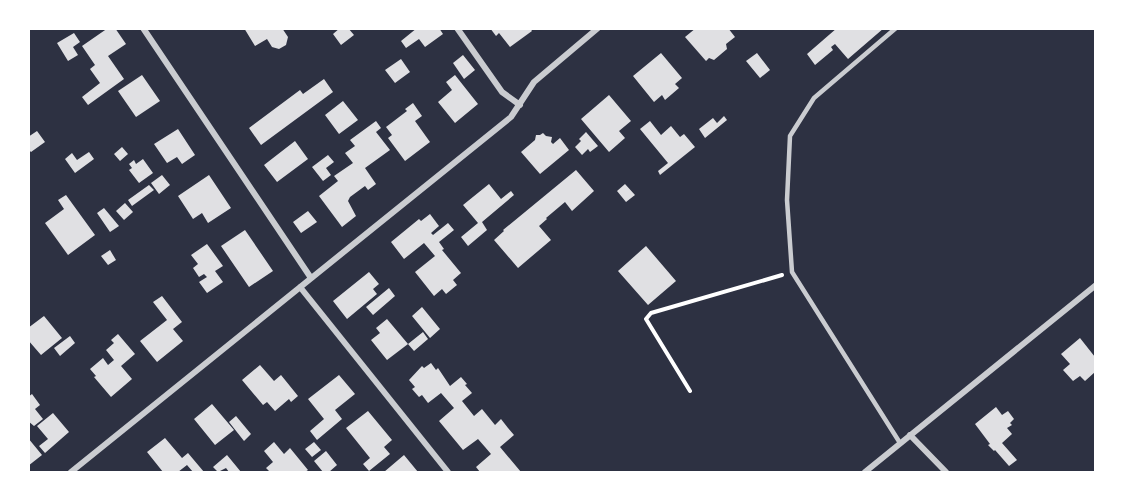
<svg xmlns="http://www.w3.org/2000/svg" width="1124" height="501" viewBox="0 0 1124 501" font-family="'Work Sans',sans-serif">
<rect width="100%" height="100%" fill="#2d3142"/>
<path fill="#e0e0e3" d="M108,28H115L126,44L108,56L124,79L88,105L82,97L100,83L90,69L95,65L82,46Z
M244,28H282L288,37L286,45L279,49L272,47L267,39L255,46Z
M340,28H348L354,35L341,45L333,34Z
M417,28H439L443,34L425,47L419,39L406,48L401,41Z
M490,28H530L532,31L510,47L499,33L496,36Z
M696,28H728L735,37L726,44L727,49L714,60L709,58L706,61L685,37Z
M837,28H884L848,59L835,44L831,47L833,50L815,65L807,54Z
M74,33L80,42L73,47L78,55L68,61L57,43Z
M661,53L682,78L675,84L679,88L665,100L662,95L654,102L633,76Z
M757,53L770,70L760,78L746,61Z
M463,55L475,70L464,79L453,63Z
M401,59L410,72L395,83L385,70Z
M142,75L160,101L136,117L118,91Z
M455,75L478,104L455,123L438,102L452,90L446,82Z
M324,79L333,92L261,145L249,128L300,90L303,94Z
M609,95L631,121L619,131L625,138L609,152L581,119Z
M343,101L358,120L339,134L325,115Z
M413,103L422,116L415,121L430,142L405,161L388,138L392,135L386,127L407,111L405,109Z
M724,116L727,120L705,138L699,129L713,118L717,123Z
M376,121L381,128L376,132L390,150L365,168L376,184L368,190L365,186L350,197L348,201L356,216L342,227L319,196L338,181L334,176L353,163L345,153L355,146L350,140Z
M650,121L661,135L671,126L680,137L684,134L695,147L660,175L658,171L668,163L640,129Z
M178,129L195,155L182,164L177,157L167,163L154,144Z
M37,131L45,142L31,152L28,149V137Z
M586,132L598,146L590,152L588,149L582,155L575,147L581,141L579,139Z
M543,133L546,136L552,137L551,142L553,144L560,138L569,150L540,174L521,152L535,140L536,135H540Z
M295,141L308,159L277,182L264,165Z
M122,147L128,154L120,161L114,154Z
M89,152L94,159L75,173L65,159L72,153L77,160Z
M328,155L334,162L326,168L331,175L323,181L312,167Z
M143,159L153,173L139,183L129,170L132,168L129,164L134,160L136,164Z
M576,170L594,191L572,211L565,202L546,218L547,219L539,226L551,240L518,268L494,240L504,231L503,230Z
M162,175L170,185L159,194L151,183Z
M209,175L231,208L208,223L202,213L193,219L178,196Z
M489,184L501,199L511,191L514,195L482,222L487,230L468,246L461,237L478,223L463,205Z
M625,184L635,195L626,202L617,191Z
M149,185L154,190L132,206L128,200Z
M66,195L95,235L68,255L45,223L64,209L58,200Z
M125,203L133,212L124,220L116,211Z
M104,208L119,226L110,232L97,213Z
M308,211L317,222L301,233L293,222Z
M430,214L439,226L431,233L433,235L448,223L454,230L439,242L444,249L442,250L461,273L453,280L457,285L446,294L442,289L434,296L415,272L435,256L424,243L404,259L391,242L419,219L421,221Z
M245,230L273,271L249,287L221,246Z
M207,244L223,266L215,271L223,282L207,293L199,282L207,277L204,274L199,277L193,268L198,264L191,255Z
M646,246L676,281L648,305L618,271Z
M110,250L116,260L108,265L101,256Z
M369,272L379,284L373,289L377,294L347,319L333,301Z
M389,288L395,296L373,315L366,307Z
M162,296L182,322L173,329L183,341L157,362L140,341L167,320L153,302Z
M422,307L440,329L430,338L412,316Z
M44,316L62,338L41,355L28,340V328Z
M387,319L408,344L387,360L371,340L380,333L376,328Z
M423,332L428,339L414,351L408,344Z
M118,334L135,354L121,366L132,379L111,397L94,377L96,376L90,369L103,358L108,365L114,360L106,350L114,343L111,340Z
M70,336L75,343L60,356L54,348Z
M1080,338L1095,357V372L1085,381L1080,376L1073,381L1063,370L1070,364L1061,354Z
M431,363L436,370L438,368L450,386L461,377L467,384L465,385L472,393L462,401L474,416L482,409L495,425L501,419L508,428L514,435L500,447L521,472H480L476,467L491,454L485,447L478,439L463,450L439,421L454,408L441,393L428,403L422,395L419,397L412,389L415,387L409,380L422,366L424,368Z
M260,365L274,381L281,375L298,396L291,402L289,399L275,411L267,402L263,405L242,380Z
M339,375L355,394L335,410L342,419L317,440L310,431L324,419L308,399Z
M32,394L40,405L35,409L43,419L34,426L28,421V397Z
M212,404L234,430L215,445L194,419Z
M996,407L1002,415L1008,411L1014,419L1010,423L1012,425L1007,428L1012,434L1002,443L1017,460L1009,466L995,450L994,451L988,445L990,444L975,424Z
M368,411L392,440L384,447L390,454L369,471L363,464L370,458L346,428Z
M53,413L69,432L45,453L39,446L48,439L37,426Z
M236,416L251,434L244,441L229,422Z
M28,438L42,455L28,466Z
M165,438L182,458L188,453L204,472H193L187,465L178,472H163L147,452Z
M274,442L284,454L290,448L308,470L305,472H270L266,468L273,462L264,451Z
M314,442L321,450L312,457L305,449Z
M326,451L337,465L329,472H323L314,461Z
M227,455L241,472H229L226,468L218,472L213,467Z
M404,455L418,472H384Z"/>
<g fill="none" stroke-linecap="round" stroke-linejoin="round">
<path stroke="#fff" stroke-width="4" d="M690,391L646,319L651,313L782,275"/>
<path stroke="#caccd0" stroke-width="4.5" d="M896,28L814,98L790,136L787,200L792,272L900,443"/>
<path stroke="#caccd0" stroke-width="6" d="M143,28L311,278
M457,28L502,92L520,105
M300,287L448,472
M910,435L946,472
M71,472L511,117L534,82L598,28
M865,472L1096,285"/>
</g>
<rect width="1124" height="501" fill="none" stroke="#ffffff" stroke-width="60"/>
</svg>
